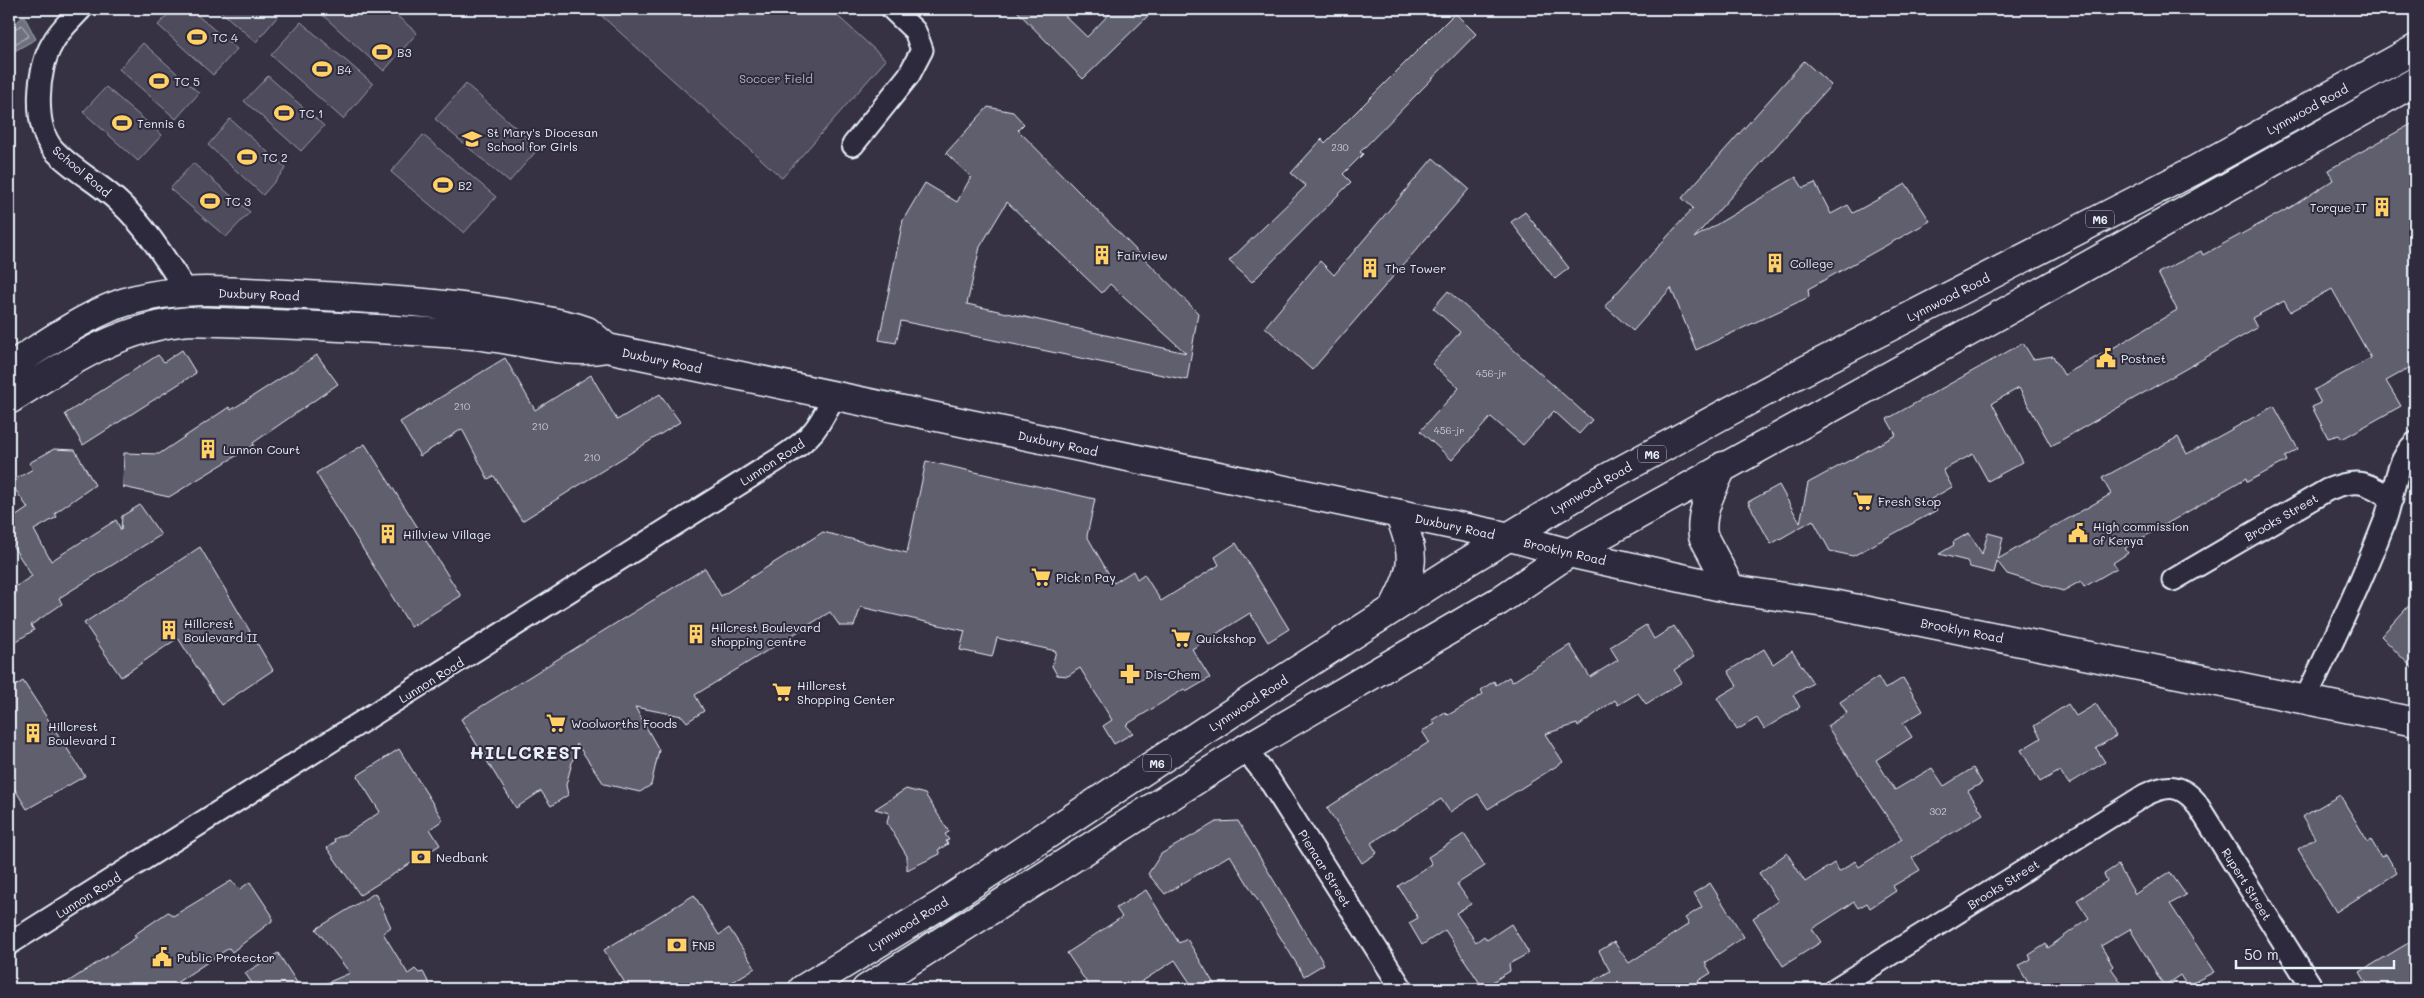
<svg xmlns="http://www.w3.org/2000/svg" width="2424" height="998" viewBox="0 0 2424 998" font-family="Mali,sans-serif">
<rect width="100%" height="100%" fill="#363244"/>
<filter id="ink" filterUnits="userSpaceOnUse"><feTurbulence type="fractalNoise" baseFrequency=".02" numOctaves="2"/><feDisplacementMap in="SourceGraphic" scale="10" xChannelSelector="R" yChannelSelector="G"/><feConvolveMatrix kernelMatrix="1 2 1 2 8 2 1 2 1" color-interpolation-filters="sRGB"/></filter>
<g filter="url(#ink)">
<path fill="#4d4b5c" stroke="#9a9eaa" d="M173,9H190L237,49L213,75L158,25Z
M218,9H284L256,42Z
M316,9H389L417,33L384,71Z
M594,9H830L886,60L782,178Z
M301,22L373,84L343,119L271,55Z
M143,43L199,93L176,119L119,69Z
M268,76L324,126L301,151L244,101Z
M466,84L539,148L509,182L435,119Z
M106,87L162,135L138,161L83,112Z
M230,119L286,168L263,195L208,145Z
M423,135L496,197L464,233L391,172Z
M193,163L250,212L226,237L170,189Z"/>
<path fill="#70717f" stroke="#a0a4af" d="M24,16L36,39L11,53L9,48V28Z"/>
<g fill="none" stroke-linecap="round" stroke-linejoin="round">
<path stroke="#b8bec8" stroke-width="1" d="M9,32L22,25L29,36L9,47"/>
</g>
<path fill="#605e6e" stroke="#e8f1f8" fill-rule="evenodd" d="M1015,9H1058L1087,37L1114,9H1155L1083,79Z
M1455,13L1476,34L1360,152L1363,154L1343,174L1351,182L1252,282L1229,261L1306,186L1291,173L1322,139L1325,143Z
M1804,61L1831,85L1694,238L1796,177L1803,188L1815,183L1831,214L1848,205L1853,213L1906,184L1930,221L1808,289L1809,297L1696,350L1671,288L1633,331L1605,306L1693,208L1682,198Z
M988,107L1013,112L1024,124L1018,130L1198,313L1187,380L901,321L896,343L879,340L903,220L925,183L957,202L971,177L946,153ZM1007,202L1102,293L1110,284L1186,353L967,304L980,247Z
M2415,122V365L2386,381L2401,406L2342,439L2339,435L2328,438L2312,407L2321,403L2314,390L2371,358L2332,289L2290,312L2284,301L2252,318L2257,328L2051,446L2019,388L1992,403L2023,462L1988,481L1973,454L1943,470L1952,487L1931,499L1937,510L1853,556L1830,551L1813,520L1771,544L1748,502L1779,485L1800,523L1808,483L1896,435L1887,419L2023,343L2033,359L2053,356L2064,375L2120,344L2177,310L2158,273L2201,251L2203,255L2291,207L2333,180L2328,170Z
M1433,158L1469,189L1312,370L1265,327L1320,261L1334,275Z
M1525,212L1569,268L1555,279L1511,222Z
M1448,291L1592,420L1579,434L1554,411L1523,445L1491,417L1452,460L1420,431L1459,388L1432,364L1460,332L1433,308Z
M182,350L196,373L83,445L65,414L158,355L164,362Z
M317,355L338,384L253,443L254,445L169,497L123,487L124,453L159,454L229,407L231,410Z
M505,358L535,410L591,375L617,420L660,394L680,422L522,521L494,476L488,479L462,429L420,456L400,422Z
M2274,406L2298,449L2285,457L2287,461L2247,482L2246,478L2125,548L2128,553L2113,563L2117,568L2084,587L2081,581L2063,591L2007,574L1997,561L1994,573L1970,567L1967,561L1939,554L1954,545L1953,542L1969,533L1982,554L1988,533L2003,537L1998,559L2111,494L2102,478L2178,437L2187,454Z
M365,444L461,596L411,627L316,473Z
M54,449L75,450L95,485L55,513L57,517L34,530L51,561L116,520L121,530L122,516L140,505L161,535L59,598L62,604L31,625L34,630L9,646V597L16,593L15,587L32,576L9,540V521L28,508L10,482L33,469L29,463Z
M926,461L1095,499L1087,536L1114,583L1133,571L1137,579L1144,574L1161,601L1219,565L1215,557L1236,543L1289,629L1268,642L1250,613L1192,649L1210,678L1186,692L1184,689L1126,725L1133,733L1114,744L1103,726L1112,720L1080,668L1068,676L1057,675L1052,666L1056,651L997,638L992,657L960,650L965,631L861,607L854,626H840L830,612L695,695L704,711L687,722L682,716L635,707L659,750L651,785L640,792L604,784L577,744L566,785L568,795L551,806L541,791L516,808L461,719L705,568L721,596L823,532L907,553Z
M200,547L273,670L221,705L178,638L121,677L84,623Z
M2415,599V671L2381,636Z
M1646,625L1654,639L1674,626L1694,657L1674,670L1682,682L1646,704L1638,693L1618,705L1615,700L1578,726L1577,724L1545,734L1563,762L1488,809L1478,794L1450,812L1441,799L1371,843L1377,853L1362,863L1327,808L1429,742L1422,731L1435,724L1432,720L1445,712L1448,715L1464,706L1483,694L1481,690L1494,681L1496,685L1509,677L1512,682L1570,645L1590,677L1618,660L1610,647Z
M1764,649L1773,664L1792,651L1813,683L1793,695L1800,707L1764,729L1757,718L1737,730L1717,698L1737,686L1728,671Z
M1878,677L1885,689L1903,678L1923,711L1903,723L1912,737L1876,760L1895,790L1932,768L1944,786L1973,768L1982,783L1968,791L1983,814L1912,858L1920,870L1893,886L1896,891L1870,908L1867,903L1858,908L1854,902L1812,929L1821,942L1783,966L1753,918L1778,901L1759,873L1787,853L1805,882L1834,863L1839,872L1855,861L1859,867L1902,839L1827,726L1847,713L1840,702Z
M23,681L85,776L27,809L9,780V690Z
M2068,704L2076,716L2096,704L2116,736L2096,748L2105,762L2069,784L2060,771L2040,782L2021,750L2041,738L2034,726Z
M399,749L443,820L430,829L440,845L360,895L327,848L335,842L334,839L348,833L380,812L357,776Z
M906,789L925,794L949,832L945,834L949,840L946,841L948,844L938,850L940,854L907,870V856L887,823L889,813L875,809Z
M2340,795L2368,842L2371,840L2381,857L2386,854L2397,873L2336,912L2298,849L2315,838L2302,817Z
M1238,821L1324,964L1304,976L1230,855L1165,894L1148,874L1161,854L1216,822Z
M1464,834L1485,866L1457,884L1471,904L1456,913L1476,942L1484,936L1487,940L1511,924L1529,953L1509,964L1510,971L1483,988L1445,930L1422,945L1409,923L1418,918L1398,886L1432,864L1428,857Z
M2118,865L2135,894L2170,872L2186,895L2170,904L2214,972L2187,986L2180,975L2164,986L2130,929L2101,946L2113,966L2111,968L2126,989H2032L2018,966L2031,959L2029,955L2046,944L2048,948L2089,918L2077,900L2107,881L2104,874Z
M231,881L240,889L250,882L272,915V921L232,952L229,948L167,989H57L137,937L134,935L168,912L173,916Z
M1710,883L1744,937L1705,963L1711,973L1698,981L1703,989H1580L1610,971L1599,951L1614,942L1629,963L1689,924L1685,918L1702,907L1694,893Z
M1146,890L1179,943L1187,939L1217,989H1194L1175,960L1138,984L1141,989H1091L1067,953L1122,917L1116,908Z
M375,893L391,927L383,933L408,974L415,969L419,973L423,972L432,989H313L350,973L316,929Z
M694,895L719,935L729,928L755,968L721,989H629L604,950Z
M2415,939V983L2404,989H2370L2360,972Z
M278,953L301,989H256L245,973Z"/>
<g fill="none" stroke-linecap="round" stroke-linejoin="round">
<defs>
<path id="street" d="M81,9C71,20 59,30 52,44C37,69 33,126 53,149C72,170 101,184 121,204C148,229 167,262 187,292
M853,145L909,75L922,50L915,31L892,9
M2173,580L2327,490C2356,478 2366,481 2392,499
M2306,698C2333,641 2361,583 2384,523C2394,498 2394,462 2415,443
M1245,749L1268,778L1402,989
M9,944L782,457C813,437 818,428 834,396
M1835,989L2145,795C2165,785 2179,783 2195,801L2313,989"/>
<path id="secondary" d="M9,367C48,343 88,312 132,300C181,286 236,292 286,294C383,299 481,304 575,327L587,331L607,348
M9,400C66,364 121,326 190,321C284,324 378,328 472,335C517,338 562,356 607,348L1510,537L1569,553L1731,589L1838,605L2415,722"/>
<path id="primary" d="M1723,466C1713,488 1699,512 1703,536L1731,589
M1393,609C1414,568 1417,558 1399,514
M803,989L942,904L1251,700L1460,566L1603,480L1796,375L2195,170L2415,49
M866,989L1245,749L1499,601L1569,553L2014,307L2415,82"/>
</defs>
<use href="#street" stroke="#e8f1f8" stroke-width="25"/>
<use href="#secondary" stroke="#e8f1f8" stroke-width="31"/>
<use href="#primary" stroke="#e8f1f8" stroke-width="31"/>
<use href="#street" stroke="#2f2a3d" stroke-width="21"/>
<use href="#secondary" stroke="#2f2a3d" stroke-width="28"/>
<use href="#primary" stroke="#2f2a3d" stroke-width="28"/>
</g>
</g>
<defs>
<symbol id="stadium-bare" viewBox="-9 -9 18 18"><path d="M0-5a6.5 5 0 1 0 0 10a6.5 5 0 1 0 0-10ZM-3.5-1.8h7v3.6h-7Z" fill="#ffd166" stroke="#2f2a3d" stroke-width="2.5" paint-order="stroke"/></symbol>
<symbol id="school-bare" viewBox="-9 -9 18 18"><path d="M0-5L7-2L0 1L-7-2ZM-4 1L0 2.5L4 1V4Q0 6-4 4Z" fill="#ffd166" stroke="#2f2a3d" stroke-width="2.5" paint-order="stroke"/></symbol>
<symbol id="building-bare" viewBox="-9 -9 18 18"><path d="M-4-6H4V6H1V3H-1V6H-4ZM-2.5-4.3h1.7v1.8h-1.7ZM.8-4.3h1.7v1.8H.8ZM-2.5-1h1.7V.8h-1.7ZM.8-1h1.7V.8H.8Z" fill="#ffd166" stroke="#2f2a3d" stroke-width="2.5" paint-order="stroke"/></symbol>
<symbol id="civic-bare" viewBox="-9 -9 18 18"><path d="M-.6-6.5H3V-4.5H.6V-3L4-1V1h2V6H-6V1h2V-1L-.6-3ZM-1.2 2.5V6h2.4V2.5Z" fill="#ffd166" stroke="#2f2a3d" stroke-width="2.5" paint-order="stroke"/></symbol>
<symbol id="supermarket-bare" viewBox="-9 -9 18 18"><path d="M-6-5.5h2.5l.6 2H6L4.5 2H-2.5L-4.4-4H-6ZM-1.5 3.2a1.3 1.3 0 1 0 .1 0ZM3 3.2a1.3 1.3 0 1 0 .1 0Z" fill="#ffd166" stroke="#2f2a3d" stroke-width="2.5" paint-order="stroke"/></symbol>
<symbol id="pharmacy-bare" viewBox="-9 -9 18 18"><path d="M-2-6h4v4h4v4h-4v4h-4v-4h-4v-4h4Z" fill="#ffd166" stroke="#2f2a3d" stroke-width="2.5" paint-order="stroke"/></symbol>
<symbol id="bank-bare" viewBox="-9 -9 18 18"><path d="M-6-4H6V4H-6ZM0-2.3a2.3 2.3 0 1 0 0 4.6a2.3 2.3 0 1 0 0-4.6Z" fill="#ffd166" stroke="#2f2a3d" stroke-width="2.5" paint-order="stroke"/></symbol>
</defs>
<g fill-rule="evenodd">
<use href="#stadium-bare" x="183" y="23" width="28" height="28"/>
<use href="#stadium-bare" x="368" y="38" width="28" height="28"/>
<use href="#stadium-bare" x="308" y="55" width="28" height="28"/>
<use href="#stadium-bare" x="145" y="67" width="28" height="28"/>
<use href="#stadium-bare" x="270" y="99" width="28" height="28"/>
<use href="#stadium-bare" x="108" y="109" width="28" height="28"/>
<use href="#school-bare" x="458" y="125" width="28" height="28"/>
<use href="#stadium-bare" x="233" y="143" width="28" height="28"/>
<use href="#stadium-bare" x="429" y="171" width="28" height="28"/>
<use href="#stadium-bare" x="196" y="187" width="28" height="28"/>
<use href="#building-bare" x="2368" y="193" width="28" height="28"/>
<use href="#building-bare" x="1088" y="241" width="28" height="28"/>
<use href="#building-bare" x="1761" y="249" width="28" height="28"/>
<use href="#building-bare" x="1356" y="254" width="28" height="28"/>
<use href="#civic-bare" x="2092" y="344" width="28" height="28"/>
<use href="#building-bare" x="194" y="435" width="28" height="28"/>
<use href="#supermarket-bare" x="1849" y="487" width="28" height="28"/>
<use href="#civic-bare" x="2064" y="519" width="28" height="28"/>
<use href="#building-bare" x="374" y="520" width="28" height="28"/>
<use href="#supermarket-bare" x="1027" y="563" width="28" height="28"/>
<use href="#building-bare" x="155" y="616" width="28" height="28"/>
<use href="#building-bare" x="682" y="620" width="28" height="28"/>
<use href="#supermarket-bare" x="1167" y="624" width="28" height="28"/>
<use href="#pharmacy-bare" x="1116" y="660" width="28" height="28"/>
<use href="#supermarket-bare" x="768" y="678" width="28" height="28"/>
<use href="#supermarket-bare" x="542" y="709" width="28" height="28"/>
<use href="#building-bare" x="19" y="719" width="28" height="28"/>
<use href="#bank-bare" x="407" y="843" width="28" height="28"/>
<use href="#bank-bare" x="663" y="931" width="28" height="28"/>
<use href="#civic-bare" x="148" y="943" width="28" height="28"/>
</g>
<g text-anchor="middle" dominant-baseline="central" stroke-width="4" stroke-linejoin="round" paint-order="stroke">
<g font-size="10" fill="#c6ccd6">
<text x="1340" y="147">230</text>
<text x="1491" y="373">456-jr</text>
<text x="462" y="406">210</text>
<text x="540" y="426">210</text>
<text x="1449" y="430">456-jr</text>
<text x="592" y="457">210</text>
<text x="1938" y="811">302</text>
</g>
<g fill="#2f2a3d" stroke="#b0b5c0" stroke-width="1">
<rect x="2086" y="210.5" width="28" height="17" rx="4"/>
<rect x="1638" y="445.5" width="28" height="17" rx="4"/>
<rect x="1143" y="754.5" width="28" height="17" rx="4"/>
</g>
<g font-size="11" font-weight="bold" fill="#e8f1f8">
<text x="2100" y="219">M6</text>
<text x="1652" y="454">M6</text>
<text x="1157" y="763">M6</text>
</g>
<g font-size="12" fill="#e8f1f8" stroke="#2f2a3d" text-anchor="start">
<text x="212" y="37">TC 4</text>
<text x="397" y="52">B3</text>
<text x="337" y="69">B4</text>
<text x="174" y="81">TC 5</text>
<text x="299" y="113">TC 1</text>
<text x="137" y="123">Tennis 6</text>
<text x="487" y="132">St Mary's Diocesan<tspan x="487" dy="14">School for Girls</tspan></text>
<text x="262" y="157">TC 2</text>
<text x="458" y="185">B2</text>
<text x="225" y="201">TC 3</text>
<text x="2367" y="207" text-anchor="end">Torque IT</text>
<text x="1117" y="255">Fairview</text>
<text x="1790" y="263">College</text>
<text x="1385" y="268">The Tower</text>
<text x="2121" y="358">Postnet</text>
<text x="223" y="449">Lunnon Court</text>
<text x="1878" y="501">Fresh Stop</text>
<text x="2093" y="526">High commission<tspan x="2093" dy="14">of Kenya</tspan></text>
<text x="403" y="534">Hillview Village</text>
<text x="1056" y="577">Pick n Pay</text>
<text x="184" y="623">Hillcrest<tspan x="184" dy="14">Boulevard II</tspan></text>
<text x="711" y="627">Hilcrest Boulevard<tspan x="711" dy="14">shopping centre</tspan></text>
<text x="1196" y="638">Quickshop</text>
<text x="1145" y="674">Dis-Chem</text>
<text x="797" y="685">Hillcrest<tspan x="797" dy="14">Shopping Center</tspan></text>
<text x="571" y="723">Woolworths Foods</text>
<text x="48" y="726">Hillcrest<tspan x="48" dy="14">Boulevard I</tspan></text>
<text x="436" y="857">Nedbank</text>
<text x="692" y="945">FNB</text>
<text x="177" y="957">Public Protector</text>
</g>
<g font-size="12" fill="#b2b7c1" stroke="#2f2a3d">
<text x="776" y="78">Soccer Field</text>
</g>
<g font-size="12" fill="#e8f1f8" stroke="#2f2a3d">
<text transform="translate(2307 109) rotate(-29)">Lynnwood Road</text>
<text transform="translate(82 171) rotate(40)">School Road</text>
<text transform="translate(259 294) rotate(2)">Duxbury Road</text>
<text transform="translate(1948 297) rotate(-27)">Lynnwood Road</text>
<text transform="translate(662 360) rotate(12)">Duxbury Road</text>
<text transform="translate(1058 443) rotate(12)">Duxbury Road</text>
<text transform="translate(772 462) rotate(-33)">Lunnon Road</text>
<text transform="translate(1591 488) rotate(-30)">Lynnwood Road</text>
<text transform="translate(2281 517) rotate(-30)">Brooks Street</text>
<text transform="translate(1455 526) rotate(12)">Duxbury Road</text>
<text transform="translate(1565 551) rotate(13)">Brooklyn Road</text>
<text transform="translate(1962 630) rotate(11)">Brooklyn Road</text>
<text transform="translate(431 680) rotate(-32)">Lunnon Road</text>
<text transform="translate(1248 703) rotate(-33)">Lynnwood Road</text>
<text transform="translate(1325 868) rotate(58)">Pienaar Street</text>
<text transform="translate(2003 884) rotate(-32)">Brooks Street</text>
<text transform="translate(2247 884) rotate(58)">Rupert Street</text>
<text transform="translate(88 895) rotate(-32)">Lunnon Road</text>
<text transform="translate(908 924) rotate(-32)">Lynnwood Road</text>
</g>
<g font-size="18" font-weight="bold" letter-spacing="1" fill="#e8f1f8" stroke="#2f2a3d">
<text x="526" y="752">HILLCREST</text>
</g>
</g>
<rect width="2424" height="998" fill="none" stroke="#2f2a3d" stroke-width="30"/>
<rect x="15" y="15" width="2394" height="968" fill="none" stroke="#e8f1f8" stroke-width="2" filter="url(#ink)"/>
<path d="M2236 960v8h158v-8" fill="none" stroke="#e8f1f8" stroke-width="2.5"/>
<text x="2244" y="960" font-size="15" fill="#e8f1f8" stroke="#2f2a3d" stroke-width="4" paint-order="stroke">50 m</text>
</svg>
